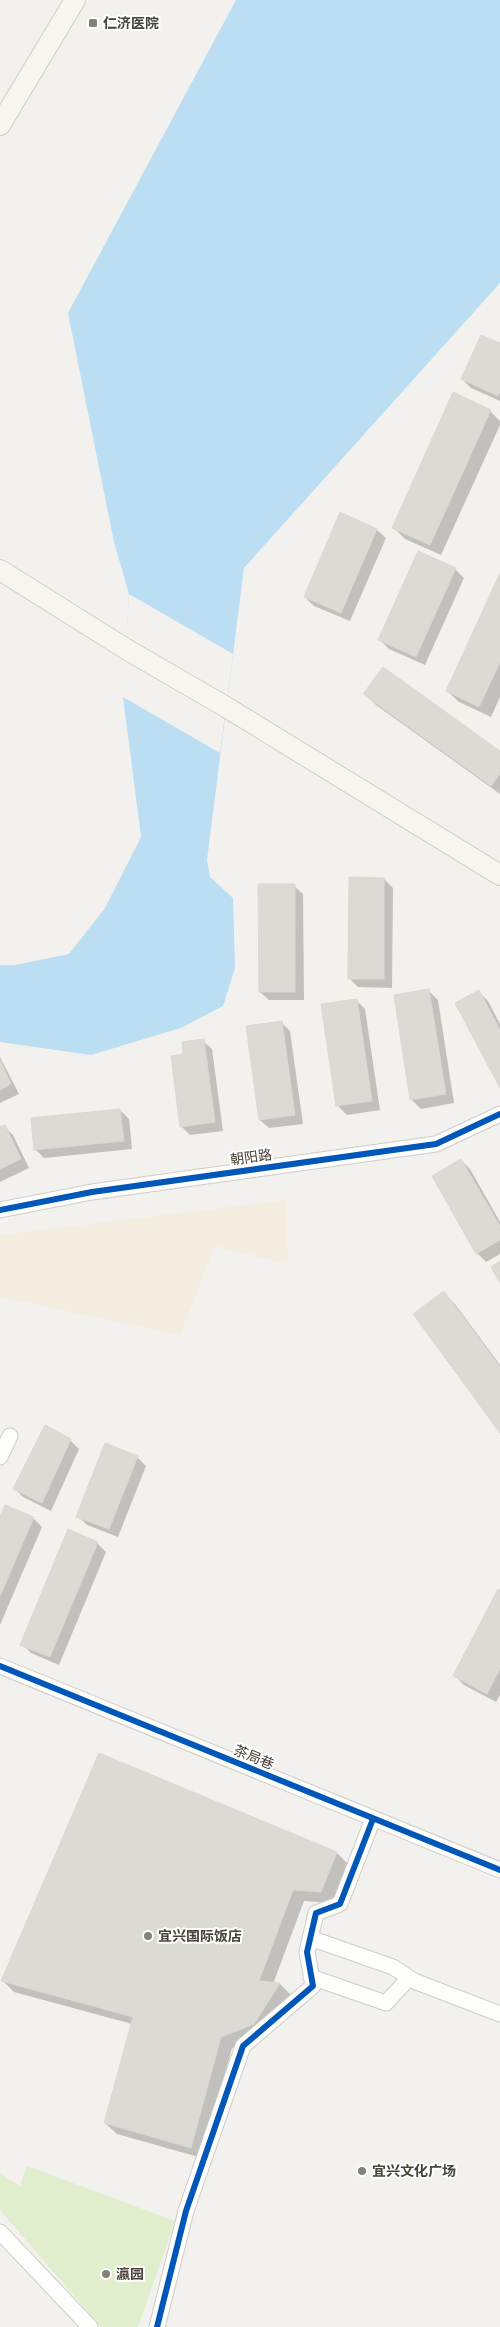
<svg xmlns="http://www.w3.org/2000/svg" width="500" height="2327" viewBox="0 0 500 2327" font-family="Poppins,'Noto Sans SC',sans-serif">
<rect width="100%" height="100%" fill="#f2f1ed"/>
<path fill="#f5ece0" d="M286,1200L288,1264L215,1246L180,1335L0,1297V1235Z"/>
<path fill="#e1eecd" d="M27,2166L175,2221L138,2327H101L0,2210V2173L20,2186Z"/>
<path fill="#bcdef2" d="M236,0H500V283L244,568L207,860L210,877L233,898L235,968L223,1006L181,1028L91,1055L0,1042V965H15L69,954L105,908L141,837L123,697L129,594L114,542L68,313Z"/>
<path fill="#f2f1ed" d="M129,594L233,654L220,753L123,697Z"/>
<path fill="#0003" d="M500,345V401L471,388L462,379Z
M490,411L500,421V425L441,555L405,539L393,527Z
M341,514L377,530L386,538L350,621L314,606L305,597Z
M455,569L464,578L425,665L389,649L380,640Z
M500,576V697L491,717L459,702L447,691Z
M365,694L500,753V794L376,705Z
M384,879L393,888L392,988L358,987L349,978Z
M294,886L303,894L304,1000H269L260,992Z
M429,991L438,1000L454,1103L421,1109L412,1100Z
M479,992L488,1001L500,1024V1085Z
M356,1000L365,1009L380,1110L347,1115L338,1106L323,1005Z
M281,1022L290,1031L303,1124L269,1128L260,1120Z
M203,1041L212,1049L223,1131L190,1135L181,1126L185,1055Z
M0,1057L19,1094L0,1103Z
M120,1110L129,1119L132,1149L44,1158L35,1149Z
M4,1126L13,1135L29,1168L0,1182V1129Z
M461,1160L470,1169L500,1222V1254L486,1262L477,1253Z
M444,1293L455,1304L500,1365V1431Z
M70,1440L79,1449L51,1511L23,1497L14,1488Z
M137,1457L146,1466L118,1537L87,1525L78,1516Z
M33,1518L42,1527L0,1625V1519Z
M97,1543L106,1552L59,1665L31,1653L22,1644Z
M500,1592V1695L496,1702L464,1685L455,1676Z
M337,1853L348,1864L332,1903L304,1901L273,1984H280L291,1995L266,2035L232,2048L202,2158L117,2134L105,2123L132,2024L14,1992L3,1981Z"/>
<path fill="#dcdad5" stroke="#dbd8d3" d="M481,335L500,343V391L498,396L461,379Z
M453,392L491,410L430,545L392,528Z
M340,512L377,529L341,613L304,597Z
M418,551L456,568L416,657L378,640Z
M500,573V662L479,707L446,691Z
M383,667L500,751V774L491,786L363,694Z
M349,877L384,878V979H348Z
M258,884H295V992H259Z
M429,989L446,1094L410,1100L394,995Z
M479,990L500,1030V1088L455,1003Z
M357,999L372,1101L336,1106L321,1004Z
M282,1021L295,1115L259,1120L246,1026Z
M204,1039L215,1122L180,1127L171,1056L183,1054L182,1042Z
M0,1060L11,1084L0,1090Z
M120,1109L124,1141L34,1150L31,1118Z
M5,1125L21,1159L0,1169V1127Z
M461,1159L500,1226V1240L476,1254L432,1176Z
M500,1261V1283L491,1267Z
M444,1291L500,1367V1433L413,1314Z
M45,1425L71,1439L42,1503L13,1489Z
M105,1443L138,1456L109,1529L76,1517Z
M5,1505L34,1517L0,1596V1516Z
M68,1529L98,1542L50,1657L20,1645Z
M498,1589L500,1590V1669L487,1694L453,1676Z
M99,1753L337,1852L321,1892L293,1890L259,1981L280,1983L254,2024L221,2037L191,2148L104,2123L133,2017L1,1981Z"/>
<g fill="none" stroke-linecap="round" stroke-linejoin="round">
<defs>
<path id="street" d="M0,1210L92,1192L436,1144L500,1114
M0,1457L10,1436
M0,1666L500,1870
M310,1938L393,1967L414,1981L500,2014
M311,1977L386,2003L409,1978
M0,2232L90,2327
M157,2327L186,2211L243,2046L313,1986L307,1952L316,1913L340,1904L373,1819"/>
<path id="secondary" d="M0,125L75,0
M0,570L126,649L226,707L500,875"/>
</defs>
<use href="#street" stroke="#ceccc7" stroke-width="17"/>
<use href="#secondary" stroke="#d2cec3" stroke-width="22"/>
<use href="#street" stroke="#fdfdfc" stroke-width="15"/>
<use href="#secondary" stroke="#f7f5f0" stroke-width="20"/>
<defs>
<path id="cycleway" d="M0,1210L92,1192L436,1144L500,1114
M0,1666L500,1870
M157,2327L186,2211L243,2046L313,1986L307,1952L316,1913L340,1904L373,1819"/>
</defs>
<use href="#cycleway" stroke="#fff" stroke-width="9"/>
<use href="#cycleway" stroke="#0057b8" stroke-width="6"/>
</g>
<g fill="#857f77" stroke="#fff" stroke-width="2">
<rect x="88" y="18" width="10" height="10" rx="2.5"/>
<circle cx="148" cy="1936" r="5"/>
<circle cx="362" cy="2171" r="5"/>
<circle cx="106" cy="2274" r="5"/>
</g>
<g text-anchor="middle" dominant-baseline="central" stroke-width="4" stroke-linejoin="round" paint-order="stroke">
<g font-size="14" font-weight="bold" fill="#4a4237" stroke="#fff" text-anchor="start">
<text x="103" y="23">仁济医院</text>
<text x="158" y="1936">宜兴国际饭店</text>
<text x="372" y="2171">宜兴文化广场</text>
<text x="116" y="2274">瀛园</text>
</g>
<g font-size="14" fill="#4a4237" stroke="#fff">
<text transform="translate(251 1157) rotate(-8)">朝阳路</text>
<text transform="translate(254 1757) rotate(22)">茶局巷</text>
</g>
</g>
</svg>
